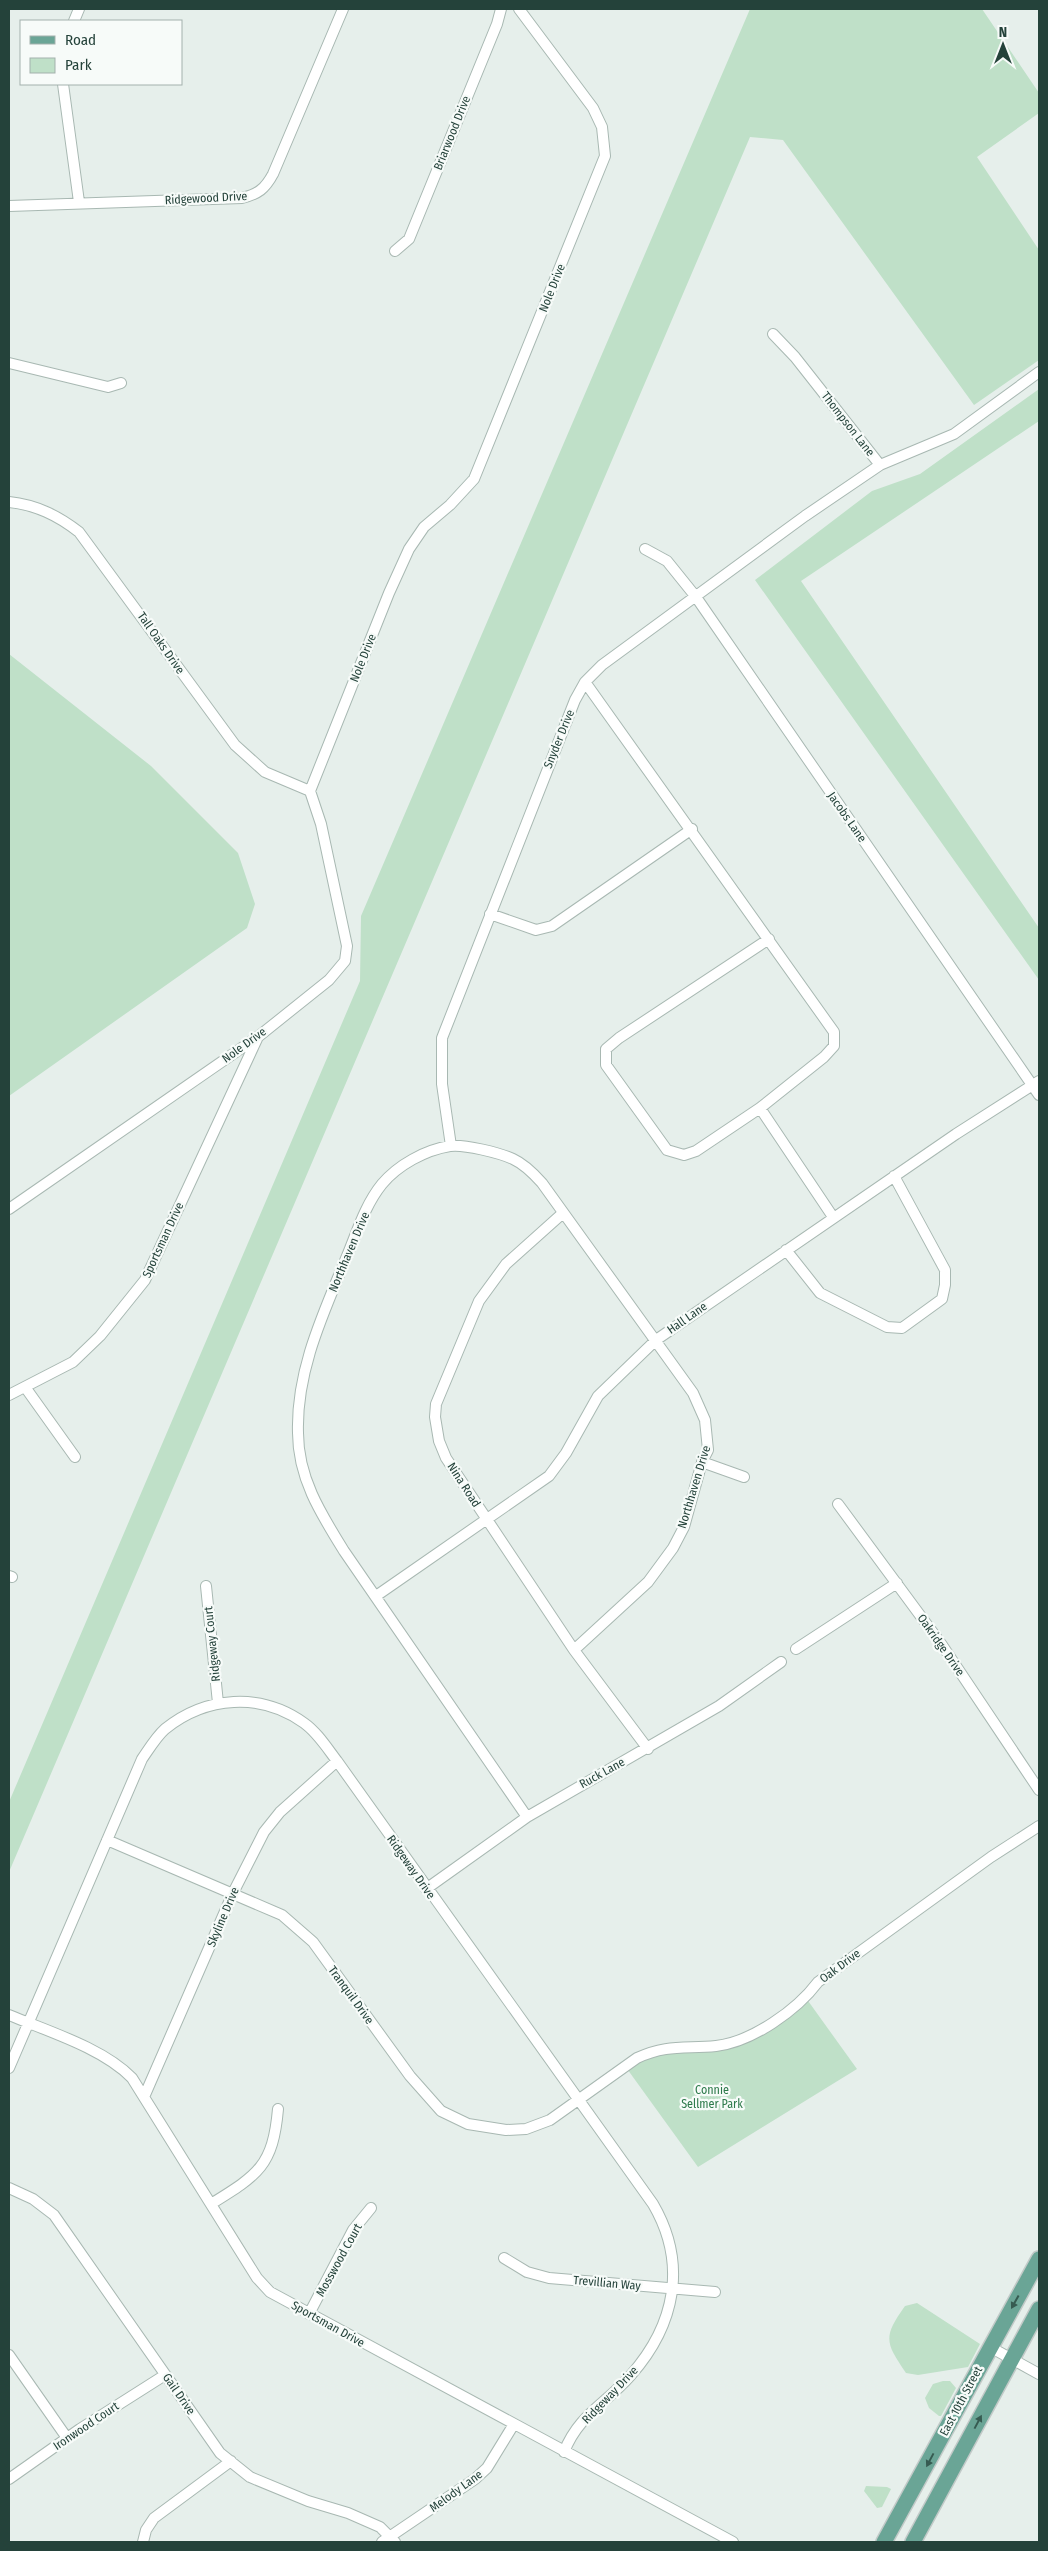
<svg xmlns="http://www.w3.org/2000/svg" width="1048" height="2551" viewBox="0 0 1048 2551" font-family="'Fira Sans Condensed',sans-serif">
<rect width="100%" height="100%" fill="#e6efeb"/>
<path fill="#bfe0c8" d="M750,9H982L1039,93V113L977,157L1039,250V360L974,405L783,140L750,137L9,1872V1802L360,981L361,916Z
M1039,389V421L801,581L1039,928V980L755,580L872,491L920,474Z
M9,654L151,766L238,853L255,904L247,928L9,1096Z
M806,1998L857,2069L698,2167L625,2066L668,2047L716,2046L765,2027Z
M917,2303L980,2344L968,2367L918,2375L906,2373C886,2343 882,2338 905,2306Z
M943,2381H950L956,2388L941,2416H939L929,2408L925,2398L933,2384Z
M866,2486L887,2487L891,2489L882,2507L877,2508L864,2491Z"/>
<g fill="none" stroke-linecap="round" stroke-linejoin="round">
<defs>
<path id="street" d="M74,21L79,9
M63,84L79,202
M9,206L242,198C258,194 265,189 273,174L343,9
M395,251L409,239L497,24L501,9
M773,334L795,357L880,465L954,434L1039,372
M9,363L108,387L121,383
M9,502C36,505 57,515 79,532L235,745L265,772L310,791
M645,549L667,561L696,597L1039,1095
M585,682L834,1032V1046L824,1057L760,1108L833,1217
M490,914L536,930L552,926L692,829
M760,1108L696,1151L684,1155L667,1150L606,1065V1049L619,1038L769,939
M451,1146L442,1084V1038L575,700L585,682L602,665L805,516L880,465
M9,1209L259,1036L329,980L345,961L347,946L321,824L310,791L389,593L409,549L424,527L450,505L474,479L605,156L602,127L593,108L519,9
M563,1213L506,1264L479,1301L436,1404L435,1417L439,1441L446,1458L574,1650L648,1749
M786,1250L820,1293L887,1327L902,1328L942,1299L945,1285V1270L894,1176
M25,1387L75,1457
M9,1395L73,1362L100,1336L145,1280L257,1039
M702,1462L744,1477
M838,1504L942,1645L1039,1790
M9,1576L12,1577
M206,1586L218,1703
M376,1596L549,1476L566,1453L598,1396L656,1340L956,1134L1039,1081
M796,1649L897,1583
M527,1817L344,1551C321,1514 298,1478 298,1433C296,1370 324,1312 347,1256C357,1232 365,1205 382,1184C398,1165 425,1150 450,1146C464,1144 500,1153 513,1159C524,1164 534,1174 542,1183L693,1393L705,1420L708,1450L702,1462L684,1527L673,1548L648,1582L574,1650
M107,1840L282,1915L313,1942L410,2076L441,2111L468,2124L506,2130L526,2129L550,2120L637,2058C667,2044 685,2049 716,2046C752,2042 797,2010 818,1982L991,1857L1039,1826
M426,1889L527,1817L719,1706L781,1662
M9,2015C47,2031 103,2048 132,2078L257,2278L270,2292L733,2542
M9,2068L142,1759C149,1749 156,1737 165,1729C206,1696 261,1692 304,1723C317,1732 327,1748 337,1761L653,2204C688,2264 675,2325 631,2375C606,2404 579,2414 564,2452
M144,2097L233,1893L264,1832L280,1812L337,1761
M9,2188L33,2199L54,2215L220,2453L250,2477L308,2501L348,2513L380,2527L395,2542
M211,2204C258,2175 273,2166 278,2109
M504,2258L527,2272L549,2278L715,2292
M309,2314L353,2230L371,2208
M990,2347L1039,2374
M9,2355L67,2438
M9,2479L80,2429L165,2375
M143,2542L146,2530L154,2518L231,2461
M382,2542L475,2479L487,2468L514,2424"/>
<path id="primary" d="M884,2542L1039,2259
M913,2542L1039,2309"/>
</defs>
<use href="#street" stroke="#a8b8b2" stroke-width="12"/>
<use href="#primary" stroke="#c2cac8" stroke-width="18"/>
<use href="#street" stroke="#fff" stroke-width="10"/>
<use href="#primary" stroke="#6aa596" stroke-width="15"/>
</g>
<defs><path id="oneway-solid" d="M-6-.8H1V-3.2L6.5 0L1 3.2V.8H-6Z" transform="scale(1.25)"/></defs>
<g fill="#365b51">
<use href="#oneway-solid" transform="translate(1015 2302) rotate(119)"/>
<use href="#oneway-solid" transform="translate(978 2422) rotate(-62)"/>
<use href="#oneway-solid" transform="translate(930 2460) rotate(118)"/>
</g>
<g text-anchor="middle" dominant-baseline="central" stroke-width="4.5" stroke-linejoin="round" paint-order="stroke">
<g font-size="12" fill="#24423a" stroke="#f7fbf9">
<text transform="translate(452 133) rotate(-68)">Briarwood Drive</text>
<text transform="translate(206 198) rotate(-3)">Ridgewood Drive</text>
<text transform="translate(552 288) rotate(-68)">Nole Drive</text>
<text transform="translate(848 424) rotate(52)">Thompson Lane</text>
<text transform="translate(161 643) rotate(55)">Tall Oaks Drive</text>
<text transform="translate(363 658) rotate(-68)">Nole Drive</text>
<text transform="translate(559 739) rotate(-68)">Snyder Drive</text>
<text transform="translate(847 817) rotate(55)">Jacobs Lane</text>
<text transform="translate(244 1045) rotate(-36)">Nole Drive</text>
<text transform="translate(163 1240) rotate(-65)">Sportsman Drive</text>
<text transform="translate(349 1252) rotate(-67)">Northhaven Drive</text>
<text transform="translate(687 1318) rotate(-35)">Hall Lane</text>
<text transform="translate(464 1485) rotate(57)">Nina Road</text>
<text transform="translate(694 1487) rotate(-73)">Northhaven Drive</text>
<text transform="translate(212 1644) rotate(-96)">Ridgeway Court</text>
<text transform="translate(941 1645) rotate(55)">Oakridge Drive</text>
<text transform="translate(602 1773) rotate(-29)">Ruck Lane</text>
<text transform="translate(411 1867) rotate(55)">Ridgeway Drive</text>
<text transform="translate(223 1917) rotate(-67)">Skyline Drive</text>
<text transform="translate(840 1966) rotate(-37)">Oak Drive</text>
<text transform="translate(351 1995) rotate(54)">Tranquil Drive</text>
<text transform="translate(339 2260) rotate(-61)">Mosswood Court</text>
<text transform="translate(607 2283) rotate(5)">Trevillian Way</text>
<text transform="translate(328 2324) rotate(29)">Sportsman Drive</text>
<text transform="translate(179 2394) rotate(55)">Gail Drive</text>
<text transform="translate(610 2395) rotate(-46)">Ridgeway Drive</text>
<text transform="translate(961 2401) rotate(-62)">East 10th Street</text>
<text transform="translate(86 2426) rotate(-34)">Ironwood Court</text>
<text transform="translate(456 2491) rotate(-36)">Melody Lane</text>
</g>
<g font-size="12" fill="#2d7a4b" stroke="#f7fbf9">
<text x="712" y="2090">Connie<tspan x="712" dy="14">Sellmer Park</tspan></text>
</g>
</g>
<rect width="1048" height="2551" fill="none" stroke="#24423a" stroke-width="20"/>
<rect x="20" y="20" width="162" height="65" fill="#f7fbf9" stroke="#a3b1ad"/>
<rect x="30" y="36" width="25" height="8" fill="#6aa596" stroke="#a3b1ad"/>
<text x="65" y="45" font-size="15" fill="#24423a">Road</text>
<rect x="30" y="58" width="25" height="15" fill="#bfe0c8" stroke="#a3b1ad"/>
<text x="65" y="70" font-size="15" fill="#24423a">Park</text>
<g transform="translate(1003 45)" stroke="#f7fbf9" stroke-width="4" paint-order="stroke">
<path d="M0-4L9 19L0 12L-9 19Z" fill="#24423a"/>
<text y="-8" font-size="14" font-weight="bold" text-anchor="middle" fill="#24423a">N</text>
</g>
</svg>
